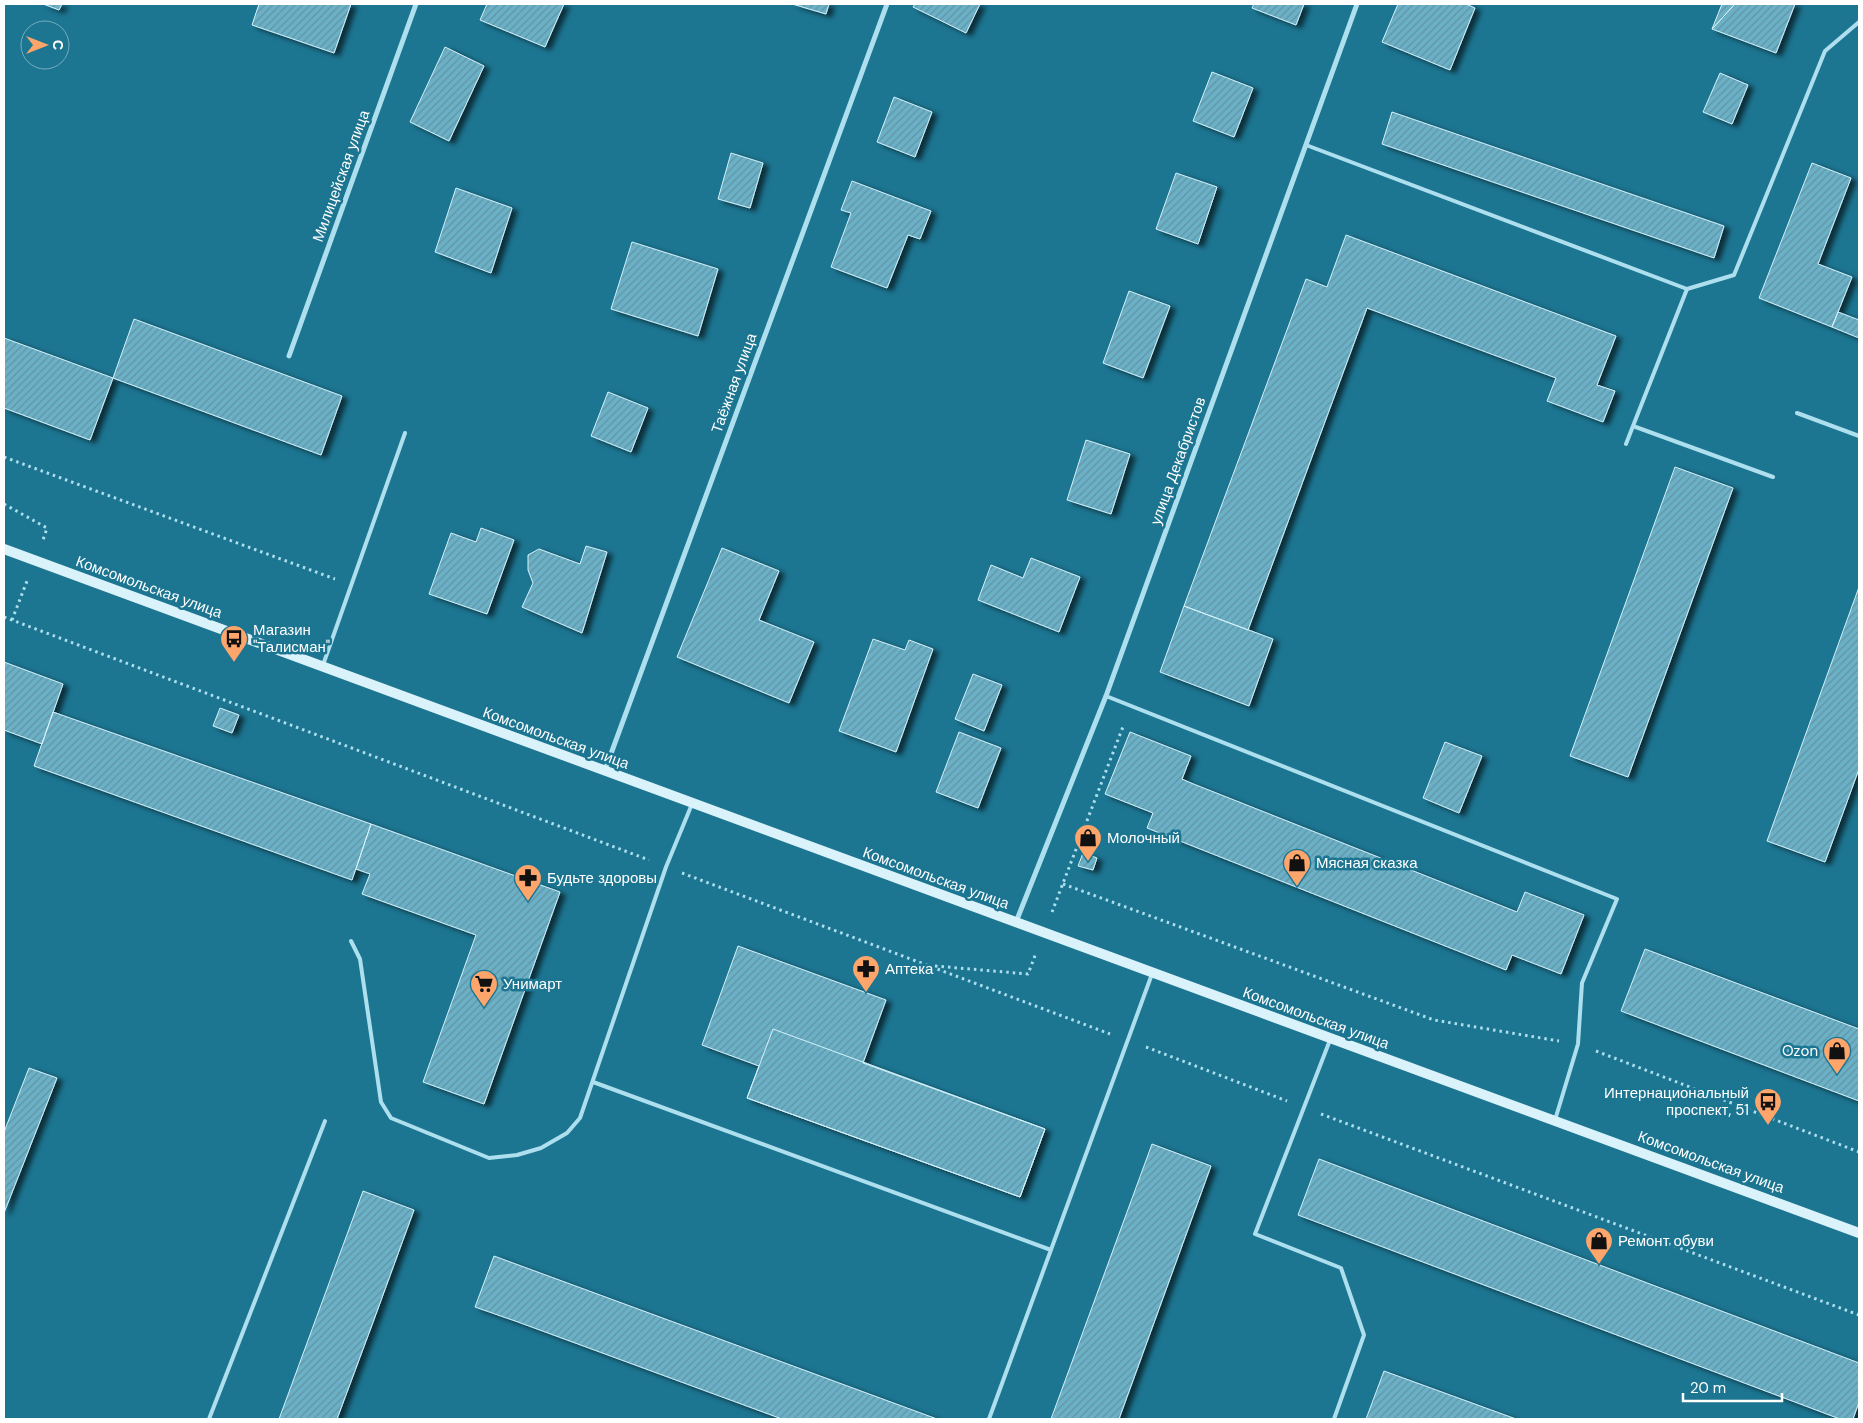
<svg xmlns="http://www.w3.org/2000/svg" width="1863" height="1423" viewBox="0 0 1863 1423" font-family="'DM Sans',sans-serif">
<defs>
<pattern id="building-hatch" width="6" height="6" patternUnits="userSpaceOnUse" patternTransform="scale(1.25)"><rect width="6" height="6" fill="#6bb1c7"/><path d="M-1 1l2-2M0 6l6-6M5 7l2-2" fill="none" stroke="#6293a2"/></pattern>
<filter id="shadow"><feDropShadow dx="5.5" dy="3" stdDeviation="2.5" flood-color="#0009"/></filter>
</defs>
<rect width="100%" height="100%" fill="#1c7591"/>
<path fill="url(#building-hatch)" stroke="#d3f1fa" filter="url(#shadow)" d="M43,4H62L59,10Z
M259,4H351L334,53L252,25Z
M487,4H564L545,47L480,20Z
M792,4H829L826,14Z
M915,4H980L966,33L913,7Z
M1254,4H1304L1296,25L1252,8Z
M1398,4H1466L1475,8L1450,70L1382,42Z
M1722,4H1735L1712,29Z
M1735,4H1795L1776,53L1712,29Z
M445,47L484,66L449,141L410,122Z
M1212,72L1253,88L1234,137L1193,121Z
M1720,73L1748,85L1732,124L1703,112Z
M894,97L932,112L915,157L877,142Z
M1392,112L1724,226L1714,258L1382,144Z
M731,153L763,163L750,208L718,199Z
M1812,163L1851,178L1818,264L1852,277L1832,327L1759,298Z
M1176,173L1217,187L1198,244L1156,229Z
M852,181L931,211L920,239L908,235L887,288L831,267L851,213L841,210Z
M456,188L512,208L491,273L435,252Z
M1346,235L1616,336L1597,385L1615,391L1603,422L1547,401L1556,378L1367,308L1248,630L1184,606L1306,279L1327,287Z
M632,242L718,269L698,336L611,309Z
M1129,291L1170,306L1143,378L1103,363Z
M1838,312L1859,320V338L1832,327Z
M134,319L342,396L321,455L113,378Z
M4,338L113,378L90,440L4,408Z
M608,392L648,408L631,452L591,436Z
M1086,440L1130,454L1111,514L1067,500Z
M1675,467L1733,488L1628,777L1570,756Z
M481,528L514,540L487,614L429,594L451,533L476,542Z
M586,546L607,552L582,633L522,607L533,583L528,570V555L539,549L580,564Z
M722,548L779,571L759,620L814,642L789,703L677,657Z
M1031,558L1080,577L1059,632L978,600L991,565L1023,578Z
M1859,587V769L1825,862L1767,841Z
M1184,606L1273,639L1249,706L1160,672Z
M873,639L905,650L909,640L933,649L896,752L839,731Z
M4,662L63,684L42,744L4,730Z
M973,674L1002,685L984,731L955,719Z
M220,708L239,715L232,733L213,726Z
M53,712L371,824L352,880L34,766Z
M959,732L1001,748L978,808L936,792Z
M1130,732L1191,756L1182,779L1191,783L1517,912L1525,892L1584,915L1561,974L1512,955L1506,970L1147,828L1153,813L1105,794Z
M1445,742L1482,756L1459,813L1423,798Z
M371,824L560,892L484,1104L423,1082L476,935L362,894L370,874L356,869Z
M1083,853L1097,858L1093,870L1078,866Z
M738,946L886,1000L863,1063L1045,1129L1020,1197L747,1098L759,1066L702,1045Z
M1645,949L1859,1029V1101L1621,1011Z
M773,1029L1045,1129L1020,1197L747,1098Z
M29,1068L57,1078L4,1213V1132Z
M1152,1144L1211,1166L1119,1419H1051Z
M1319,1159L1859,1363V1402L1853,1419H1840L1298,1215Z
M363,1191L414,1210L372,1325L337,1419H279Z
M494,1256L937,1419H782L518,1322L475,1307Z
M1384,1371L1516,1419H1366Z"/>
<g fill="none" stroke-linecap="round" stroke-linejoin="round">
<path stroke="#addfee" stroke-width="3" stroke-dasharray="2.5 4" stroke-linecap="butt" d="M4,457L335,579
M4,504L47,528L43,540
M4,617L649,860
M12,620L27,581
M682,873L1110,1034
M1063,884L1434,1020L1559,1041
M1052,912L1124,724
M935,966L1028,974L1036,953
M1146,1047L1287,1101
M1596,1051L1859,1152
M1321,1114L1859,1315"/>
<path stroke="#addfee" stroke-width="4" d="M1306,145L1687,289L1734,275L1825,51L1859,22
M1797,413L1859,436
M1633,426L1687,289
M1626,444L1633,426L1773,477
M323,665L405,433
M1106,696L1617,899L1582,983L1578,1044L1555,1120
M351,941L360,959L381,1102L391,1118L489,1158L517,1155L541,1148L567,1133L580,1118L666,867L692,804
M1330,1040L1255,1234L1341,1268L1364,1335L1334,1419
M593,1082L1051,1250
M209,1419L325,1121
M989,1419L1152,974"/>
<path stroke="#addfee" stroke-width="5" d="M289,356L416,4
M605,770L887,4
M1016,922L1106,696L1357,4"/>
<path stroke="#daf2fa" stroke-width="10" d="M4,549L1859,1233"/>
</g>
<defs>
<symbol id="bus-pin" viewBox="-11 -11 22 30"><path d="M0 17L-7.5 6A9.5 9.5 0 1 1 7.5 6Z" fill="#fea56b" stroke="#1c7591"/><path d="M-5-6H5V4H4V6H2V4H-2V6H-4V4H-5ZM-3.5-4V0h7V-4ZM-3.5 1.2v1.5H-2V1.2ZM2 1.2v1.5H3.5V1.2Z" fill="#111"/></symbol>
<symbol id="shop-pin" viewBox="-11 -11 22 30"><path d="M0 17L-7.5 6A9.5 9.5 0 1 1 7.5 6Z" fill="#fea56b" stroke="#1c7591"/><path d="M-5-2.5h2.3a2.7 3.5 0 0 1 5.4 0H5L5.5 6h-11ZM-1.5-2.5h3a1.5 2.3 0 0 0-3 0Z" fill="#111"/></symbol>
<symbol id="pharmacy-pin" viewBox="-11 -11 22 30"><path d="M0 17L-7.5 6A9.5 9.5 0 1 1 7.5 6Z" fill="#fea56b" stroke="#1c7591"/><path d="M-2-6h4v4h4v4h-4v4h-4v-4h-4v-4h4Z" fill="#111"/></symbol>
<symbol id="supermarket-pin" viewBox="-11 -11 22 30"><path d="M0 17L-7.5 6A9.5 9.5 0 1 1 7.5 6Z" fill="#fea56b" stroke="#1c7591"/><path d="M-6-5.5h2.5l.6 2H6L4.5 2H-2.5L-4.4-4H-6ZM-1.5 3.2a1.3 1.3 0 1 0 .1 0ZM3 3.2a1.3 1.3 0 1 0 .1 0Z" fill="#111"/></symbol>
</defs>
<g fill-rule="evenodd">
<use href="#bus-pin" x="218" y="623" width="32" height="43"/>
<use href="#shop-pin" x="1072" y="822" width="32" height="43"/>
<use href="#shop-pin" x="1281" y="847" width="32" height="43"/>
<use href="#pharmacy-pin" x="512" y="862" width="32" height="43"/>
<use href="#pharmacy-pin" x="850" y="953" width="32" height="43"/>
<use href="#supermarket-pin" x="468" y="968" width="32" height="43"/>
<use href="#shop-pin" x="1821" y="1035" width="32" height="43"/>
<use href="#bus-pin" x="1752" y="1086" width="32" height="43"/>
<use href="#shop-pin" x="1583" y="1225" width="32" height="43"/>
</g>
<g text-anchor="middle" dominant-baseline="central" stroke-width="5" stroke-linejoin="round" paint-order="stroke">
<g font-size="15" fill="#fff" stroke="#1c7591">
<text transform="translate(341 176) rotate(-70)">Милицейская улица</text>
<text transform="translate(734 383) rotate(-70)">Таёжная улица</text>
<text transform="translate(1178 461) rotate(-70)">улица Декабристов</text>
<text transform="translate(149 587) rotate(20)">Комсомольская улица</text>
<text transform="translate(556 738) rotate(20)">Комсомольская улица</text>
<text transform="translate(936 878) rotate(20)">Комсомольская улица</text>
<text transform="translate(1316 1018) rotate(20)">Комсомольская улица</text>
<text transform="translate(1711 1162) rotate(20)">Комсомольская улица</text>
</g>
<g font-size="15" fill="#fff" stroke="#1c7591" text-anchor="start">
<text x="253" y="630">Магазин<tspan x="253" dy="17">"Талисман"</tspan></text>
<text x="1107" y="838">Молочный</text>
<text x="1316" y="863">Мясная сказка</text>
<text x="547" y="878">Будьте здоровы</text>
<text x="885" y="969">Аптека</text>
<text x="503" y="984">Унимарт</text>
<text x="1818" y="1051" text-anchor="end">Ozon</text>
<text x="1749" y="1093" text-anchor="end">Интернациональный<tspan x="1749" dy="17">проспект, 51</tspan></text>
<text x="1618" y="1241">Ремонт обуви</text>
</g>
</g>
<rect width="1863" height="1423" fill="none" stroke="#ffffff" stroke-width="10"/>
<g transform="translate(45 45) rotate(90)"><circle r="24" fill="#1c7591" stroke="#77acbd"/>
<path d="M0-4L9 19L0 12L-9 19Z" fill="#fea56b"/>
<text y="-8" font-size="14" font-weight="bold" text-anchor="middle" fill="#ffffff">С</text>
</g>
<path d="M1683 1393v8h99v-8" fill="none" stroke="#ffffff" stroke-width="2.5"/>
<text x="1690" y="1393" font-size="15" fill="#ffffff" stroke="#1c7591" stroke-width="4" paint-order="stroke">20 m</text>
</svg>
